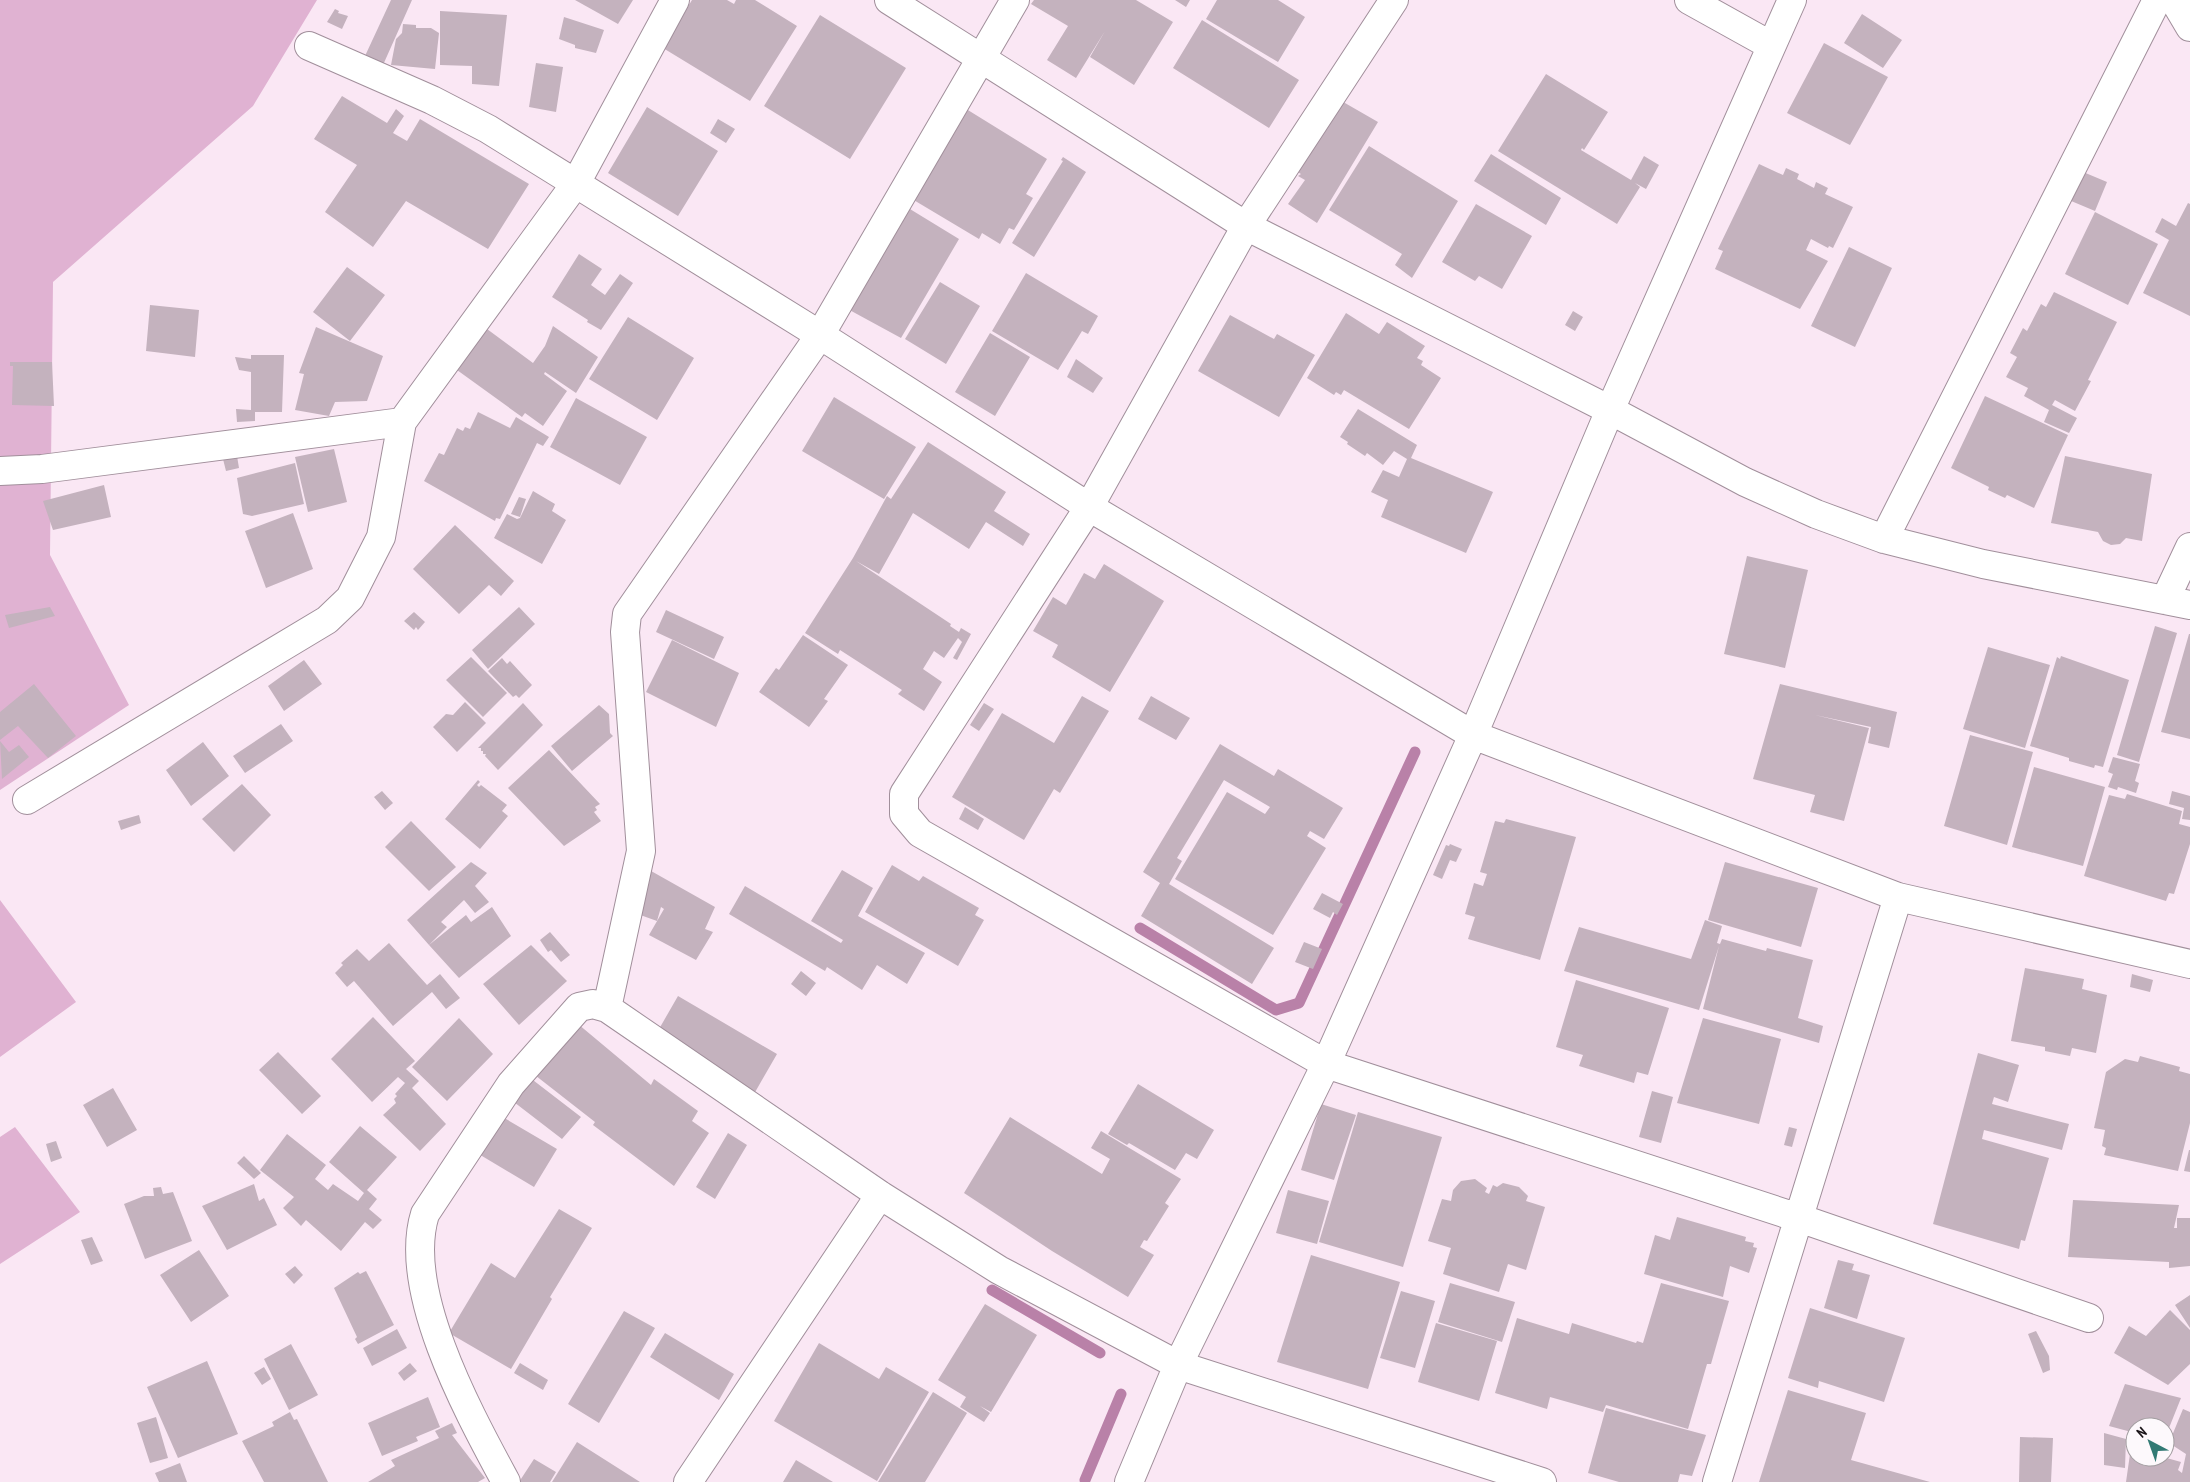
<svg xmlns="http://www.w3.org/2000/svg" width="2190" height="1482" viewBox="0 0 2190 1482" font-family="'PT Sans Narrow',sans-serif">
<rect width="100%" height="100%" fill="#fae7f4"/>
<path fill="#e0b2d2" d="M0,0H317L253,106L53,282L50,555L129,705L0,790Z
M0,900L76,1002L0,1057Z
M15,1127L80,1212L0,1264V1137Z"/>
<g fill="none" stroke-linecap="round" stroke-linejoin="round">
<path stroke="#b981a8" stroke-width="11" d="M1140,928L1276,1010L1299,1003L1415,752
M992,1290L1100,1353
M1085,1480L1121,1394"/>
</g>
<path fill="#c4b2be" d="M391,0H412L383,65L365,56Z
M575,0H633L618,24Z
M692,0H727L734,4L736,0H755L797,26L750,101L663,48Z
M1034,0H1136L1173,22L1134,85L1090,57L1105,31L1076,78L1047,60L1068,26L1031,4Z
M1175,0H1190L1186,7Z
M1217,0H1278L1305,17L1278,62L1206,19Z
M335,9L339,11L338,13L348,16L342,29L327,22Z
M440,11L507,15L499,86L472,84V66L440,65Z
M1862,14L1902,40L1883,68L1844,43Z
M820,15L906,68L850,159L764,106Z
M564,17L604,30L596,53L575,48V45L559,39Z
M1202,20L1299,80L1269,128L1173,68Z
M403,24L416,25V28H431L439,33L435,69L391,65L396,39L402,33Z
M1824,43L1888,77L1850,145L1787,113Z
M536,63L563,67L556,112L529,107Z
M1546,74L1608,112L1584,150L1582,148L1581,150L1631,180L1644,156L1659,165L1646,189L1635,183L1640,187L1617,224L1498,151Z
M342,96L387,123L396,109L404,116L393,133L407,141L420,119L529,184L488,249L406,201L373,247L325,212L357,165L314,139Z
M1338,99L1378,122L1317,223L1288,204L1305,180L1298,176L1301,174L1296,171Z
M647,107L718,151L678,216L608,173Z
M963,107L1047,159L1026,194L1033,198L1014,230L1009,228L1000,244L982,233L979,239L912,199Z
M718,119L735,129L726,143L710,133Z
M1369,146L1458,201L1412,278L1395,265L1402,254L1329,210Z
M1491,154L1561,198L1546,225L1474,181Z
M1063,157L1086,172L1034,257L1012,243L1063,161L1061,160Z
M1759,164L1783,175L1786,168L1799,174L1797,179L1814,188L1816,182L1828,188L1825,194L1853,207L1833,248L1829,246L1828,248L1811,239L1806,250L1828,261L1800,309L1715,269L1723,251L1718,249Z
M2076,169L2107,182L2095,211L2064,198Z
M2188,203L2190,204V316L2143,293L2169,240L2155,232L2162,218L2176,226Z
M1476,204L1532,236L1502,289L1479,276L1475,281L1442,262Z
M905,206L959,239L901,338L844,307Z
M2095,212L2158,244L2128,305L2065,274Z
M1849,247L1892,268L1855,347L1811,326Z
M579,254L602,269L591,285L605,295L620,274L633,283L601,330L587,322L588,320L552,297Z
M347,267L385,295L350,341L313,312Z
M1026,273L1098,316L1088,334L1082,331L1058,370L992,331Z
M940,282L980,306L946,364L905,339Z
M2054,292L2117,322L2088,380L2091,381L2075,411L2055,400L2052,405L2077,418L2069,433L2044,422L2049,410L2024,396L2028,388L2006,377L2017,357L2010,353L2023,328L2027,331L2041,304L2046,307Z
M150,305L199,310L195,357L146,351Z
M1573,311L1583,317L1575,331L1565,325Z
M1346,313L1379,334L1387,322L1425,346L1417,358L1423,361L1421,365L1441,378L1409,429L1344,390L1341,395L1336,392L1334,395L1307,378Z
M1230,315L1274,339L1277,334L1315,355L1279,417L1198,371Z
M628,317L694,358L657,420L589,379Z
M553,326L598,357L576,393L545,372L544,374L567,391L543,426L525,413L522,417L457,370L487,329L533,363L545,346Z
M316,327L383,356L367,401L335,402L329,416L295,410L304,374L299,373Z
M990,333L1030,357L995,416L955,392Z
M251,355H284L282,412H255V421L237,422L236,409L251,410V372L239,370L235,357L251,359Z
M1076,359L1103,378L1093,393L1067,377Z
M10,362H52L54,406L12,405L13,366H10Z
M1985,396L2068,435L2034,508L2007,495L2005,498L1988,490L1989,487L1951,468Z
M834,397L916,447L884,499L802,451Z
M576,398L647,437L620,485L550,447Z
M1358,409L1417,445L1411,458L1493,492L1466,553L1381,517L1388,500L1371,492L1383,470L1399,477L1407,459L1394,451L1383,465L1367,453L1365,456L1347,444L1348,442L1340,437Z
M478,412L510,428L516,417L549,437L543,446L537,443L500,519L496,518L495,521L424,481L439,453L444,455L457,428L463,431L465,427L470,429Z
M928,442L1006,492L994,511L1030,534L1023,546L986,522L969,549L913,513L879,574L856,561L951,624L950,626L959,632L961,628L971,634L957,660L953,658L962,642L958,638L944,658L934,651L923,669L942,682L924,711L898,694L902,690L840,650L838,654L805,633L853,558L887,496L891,499Z
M334,449L347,502L308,512L295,457Z
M237,456L239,468L226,471L223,459Z
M2065,456L2152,474L2142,541L2126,538L2120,544L2111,545L2103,541L2098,532L2051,523Z
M295,463L304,504L252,516L243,514L237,478Z
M104,485L111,517L53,530L43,501Z
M533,491L555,504L552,511L566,520L542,564L494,538L507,514L517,519L520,518Z
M519,497L526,499L520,517L511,514Z
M293,513L313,569L266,588L245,531Z
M455,525L514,581L501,596L489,585L459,614L413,569Z
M1747,556L1808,570L1785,668L1724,654Z
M1104,564L1164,601L1110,692L1052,657L1058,645L1033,631L1053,597L1066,605L1084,573L1095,579Z
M50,607L55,616L9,628L5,615Z
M519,607L535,624L488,669L472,650Z
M666,610L724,637L714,659L656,632Z
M414,612L425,622L418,630L416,627L414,630L404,621Z
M2155,626L2177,633L2139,762L2117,755Z
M2189,634H2190V739L2161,732Z
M803,635L848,665L824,699L828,701L809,727L759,692L776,668L779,670Z
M672,640L739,673L716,727L646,692Z
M1988,647L2050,665L2025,748L1963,729Z
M2061,656L2129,680L2103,767L2095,765L2094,768L2069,761V758L2030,746L2057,657L2060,659Z
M471,657L507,693L483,717L446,680Z
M502,658L507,664L510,661L532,685L519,698L516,695L513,697L488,671Z
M304,660L322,684L284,711L268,686Z
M34,684L76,736L48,758L18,726L0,740V712Z
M1780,684L1897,712L1889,748L1868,743L1871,727L1815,715L1869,728L1844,821L1810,812L1815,795L1753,779Z
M1082,696L1109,711L1060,793L1054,789L1024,840L952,797L1002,713L1054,743Z
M1151,696L1190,718L1176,740L1138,719Z
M465,702L486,723L457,752L433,727L446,714L453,715Z
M523,703L543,725L498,770L485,756L486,754H483V751H481V748H478Z
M984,703L994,709L979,731L970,725Z
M599,705L609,714L610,733L613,736L572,771L551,746Z
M281,724L293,741L245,773L233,756Z
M1970,735L2033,752L2007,845L1944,826Z
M0,741L9,752L19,745L29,757L2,779Z
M203,742L229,776L191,806L166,770Z
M1220,744L1274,776L1278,769L1343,808L1324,839L1310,831L1307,836L1326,848L1273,935L1175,879L1227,792L1265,814L1270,807L1224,780L1177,858L1182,861L1169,884L1274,948L1252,984L1141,916L1160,883L1143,872Z
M549,750L600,804L595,807L597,810L594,812L601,821L564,846L508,788Z
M2113,757L2140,764L2135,781L2139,783L2136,793L2118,787L2117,790L2108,787L2113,774L2108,772Z
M2034,767L2105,787L2083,866L2012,847Z
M478,780L480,782L477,785L479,787L481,785L507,805L502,811L508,816L480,849L445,819Z
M242,784L271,815L234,852L202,819Z
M382,791L393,803L385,810L374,797Z
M2172,791L2190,796V820L2182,819L2184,808L2169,804Z
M2127,794L2182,811L2179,824L2190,827V844L2174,894L2169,893L2166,901L2084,876L2109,795L2125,799Z
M965,807L984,819L978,830L959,819Z
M139,815L141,823L121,830L118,821Z
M1506,819L1576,837L1540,960L1468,939L1475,917L1465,914L1474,883L1483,886L1487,874L1480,872L1495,821L1504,823Z
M411,821L456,867L429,891L385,847Z
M1450,844L1462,849L1456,862L1450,860L1442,879L1433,875L1446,845L1449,846Z
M471,862L487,873L475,886L489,902L475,913L464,900L441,922L447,927L429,945L466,915L471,922L492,907L511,936L459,978L429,945L407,920Z
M1725,862L1818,888L1801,947L1708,920Z
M892,865L919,881L923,876L979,908L975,915L984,920L958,966L865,912Z
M644,867L715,907L705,929L713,932L696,960L649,935L664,909L661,907L657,921L632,912Z
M842,870L873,888L858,916L925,953L907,984L877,965L862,990L827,967L825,971L729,914L745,886L841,943L843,940L811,921Z
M1322,893L1343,904L1337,915L1333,912L1330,918L1313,909Z
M1705,920L1722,926L1717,943L1720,944L1722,939L1766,951L1767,948L1813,960L1798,1018L1823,1026L1819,1043L1703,1009L1719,946L1699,1010L1564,971L1579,927L1691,959Z
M550,932L570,955L561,962L551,950L548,952L540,940Z
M1304,942L1322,949L1313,969L1295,962Z
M389,943L427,985L440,974L460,998L446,1009L432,992L393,1026L354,981L347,987L335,973L343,965L341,963L357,949L369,961Z
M531,945L567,981L519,1025L483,984Z
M2025,968L2084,979L2082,989L2107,995L2096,1053L2072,1048L2070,1056L2045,1051V1047L2011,1041Z
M801,971L816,983L806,996L791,984Z
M2132,974L2153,980L2150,992L2130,987Z
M1576,980L1669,1008L1648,1075L1637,1072L1634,1083L1579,1066L1583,1055L1556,1047Z
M678,996L777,1054L754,1094L655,1036Z
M373,1017L415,1061L406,1069L419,1081L412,1088L446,1124L420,1151L383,1115L396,1103L394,1099L397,1096L395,1094L405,1083L398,1077L372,1102L331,1059Z
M459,1018L493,1054L447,1101L412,1067Z
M1703,1018L1781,1039L1759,1124L1677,1103Z
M578,1024L651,1085L654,1079L698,1111L692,1121L709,1133L674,1186L593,1125L595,1122L531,1072Z
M278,1052L321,1096L302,1114L259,1070Z
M1978,1053L2019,1065L2008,1102L1994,1097L1992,1104L2069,1124L2062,1150L1984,1130L1982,1139L2049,1158L2025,1241L2021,1240L2019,1249L1933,1224Z
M2140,1056L2180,1067L2179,1071L2190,1074V1123L2178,1171L2104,1155L2106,1148L2102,1146L2105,1130L2094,1128L2106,1072L2125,1059L2138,1062Z
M529,1077L581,1117L562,1139L510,1099Z
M1138,1084L1214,1130L1197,1159L1186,1153L1175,1170L1129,1143L1127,1145L1108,1134Z
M113,1088L137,1130L107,1147L83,1105Z
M1652,1091L1673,1097L1661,1143L1639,1137Z
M1321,1104L1356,1115L1334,1180L1301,1170Z
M1358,1112L1442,1137L1403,1267L1319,1242Z
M501,1116L557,1149L534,1187L477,1153Z
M1010,1117L1102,1174L1110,1159L1091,1148L1101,1131L1181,1179L1165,1203L1169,1206L1147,1241L1144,1240L1140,1247L1154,1255L1128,1297L1052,1251L964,1193Z
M360,1126L397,1157L367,1190L377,1199L369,1209L382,1220L373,1229L365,1222L341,1251L306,1220L301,1226L283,1208L294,1197L260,1170L287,1134L326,1165L315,1179L328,1190L333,1184L358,1201L364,1193L329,1162Z
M1789,1127L1797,1129L1792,1147L1784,1145Z
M728,1133L747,1145L715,1199L696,1187Z
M56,1141L62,1158L51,1162L46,1144Z
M2189,1150H2190V1172L2184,1171Z
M244,1156L261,1173L254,1179L237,1163Z
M1475,1179L1487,1188L1485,1192L1489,1194L1493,1185L1497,1187L1503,1183L1519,1187L1528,1196L1526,1201L1545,1207L1526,1270L1508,1264L1499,1292L1443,1274L1451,1248L1428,1241L1442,1199L1451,1201L1453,1190L1461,1181Z
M254,1184L259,1201L264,1198L277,1225L227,1250L202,1206Z
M161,1187L163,1194L173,1192L192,1241L145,1259L124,1204L144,1196H154L153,1188Z
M1288,1190L1329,1201L1317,1244L1276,1233Z
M2073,1200L2179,1205L2174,1228H2177V1218H2190V1266L2169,1268V1262L2068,1257Z
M559,1209L592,1228L550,1297L552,1299L511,1369L449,1333L491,1263L515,1278Z
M1677,1217L1746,1237L1745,1241L1754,1243L1753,1247L1757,1248L1749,1273L1730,1266L1723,1297L1644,1274L1655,1235L1670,1240Z
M92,1237L103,1261L91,1265L81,1240Z
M199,1250L229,1296L191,1322L160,1275Z
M1311,1255L1400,1282L1368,1389L1277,1362Z
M1838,1260L1854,1264L1852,1270L1870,1275L1857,1319L1824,1308Z
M295,1266L303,1275L294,1284L285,1274Z
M366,1271L394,1325L358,1344L355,1339L357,1337L334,1288L358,1272L360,1274Z
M1450,1283L1515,1302L1502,1342L1438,1322Z
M1661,1283L1729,1301L1711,1364H1707L1688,1429L1606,1405L1603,1412L1550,1397L1547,1409L1495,1393L1517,1318L1569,1334L1572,1323L1636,1343L1637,1341L1643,1343Z
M1401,1291L1435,1301L1415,1368L1380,1358Z
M2190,1295V1328L2175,1305Z
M985,1304L1037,1335L991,1412L980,1406L990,1413L984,1422L960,1407L966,1397L938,1380Z
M1810,1308L1905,1338L1884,1402L1819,1381L1818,1388L1788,1378Z
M2170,1310L2190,1330V1364L2168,1385L2114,1353L2129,1326L2146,1336Z
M624,1311L655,1328L599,1423L568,1404Z
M1436,1323L1497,1341L1479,1401L1418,1382Z
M397,1329L407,1348L372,1366L363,1348Z
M2036,1331L2049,1356L2050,1370L2043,1373L2028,1334Z
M665,1333L734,1374L719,1400L650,1357Z
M819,1343L879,1379L886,1367L929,1392L877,1481L774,1421Z
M291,1344L318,1395L289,1410L264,1359Z
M207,1361L238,1434L178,1458L147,1387Z
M410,1363L417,1371L404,1381L398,1373Z
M520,1363L548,1380L543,1390L514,1373Z
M264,1367L271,1379L262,1385L254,1373Z
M2125,1384L2181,1398L2165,1438V1427H2135V1433L2109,1426Z
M1788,1390L1866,1413L1851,1460L1930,1482H1759Z
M933,1392L967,1413L925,1482H878Z
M428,1397L440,1427L416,1437L418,1441L382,1456L368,1423Z
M1606,1408L1706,1435L1692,1476L1680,1474L1678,1482H1619L1588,1473Z
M2183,1409L2190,1412V1482H2126L2130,1454L2135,1455V1457H2163L2181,1462L2178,1470L2182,1473L2186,1454L2169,1443Z
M290,1412L294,1420L297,1419L328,1482H264L242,1441L274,1426L272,1422Z
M156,1417L168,1458L150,1463L137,1423Z
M452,1423L457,1433L452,1435L485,1478L478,1482H368L395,1466L391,1460L439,1438L435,1431Z
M2104,1433L2126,1439L2125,1468L2104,1465Z
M2020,1437L2053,1438L2051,1482H2019Z
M577,1442L640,1482H552Z
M534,1459L556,1472L550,1482H519Z
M796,1460L833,1482H783Z
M180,1463L187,1482H159L155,1473Z"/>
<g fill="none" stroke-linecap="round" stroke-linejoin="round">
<defs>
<path id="minor" d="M889,0L1246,226L1610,410L1745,482L1816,514L1884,539L1983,564L2190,605
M1394,0L1246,226L1089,507L1473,735L1898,897L2190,964
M1689,0L1770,45
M309,46L432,100L488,129L820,335L1089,507L904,794V814L920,833L1326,1064L1799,1218L2089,1318
M0,471L42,469L402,422
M1884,539L2157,0
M2165,600L2190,547
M27,800L327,620L350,598L381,537L402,422L576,183L675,0
M607,1008L641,851L625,632L627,614L820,335L1015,0
M506,1482C470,1415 401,1291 425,1214L511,1084L579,1007L593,1004L607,1008L880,1195L999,1270L1178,1365L1542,1482
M688,1482L880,1195
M1129,1482L1178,1365L1326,1064L1473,735L1610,410L1792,0
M1717,1482L1898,897"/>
<path id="secondary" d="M2174,0L2190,27"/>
</defs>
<use href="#minor" stroke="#a18f9b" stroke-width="30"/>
<use href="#secondary" stroke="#a18f9b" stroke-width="30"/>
<use href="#minor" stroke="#fff" stroke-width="28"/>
<use href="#secondary" stroke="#fff" stroke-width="28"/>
</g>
<g transform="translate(2150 1442) rotate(319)"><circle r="24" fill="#fdf9fc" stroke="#a29da0"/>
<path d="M0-4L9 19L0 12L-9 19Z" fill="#327a74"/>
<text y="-8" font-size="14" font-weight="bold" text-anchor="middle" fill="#191317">N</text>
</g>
</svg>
